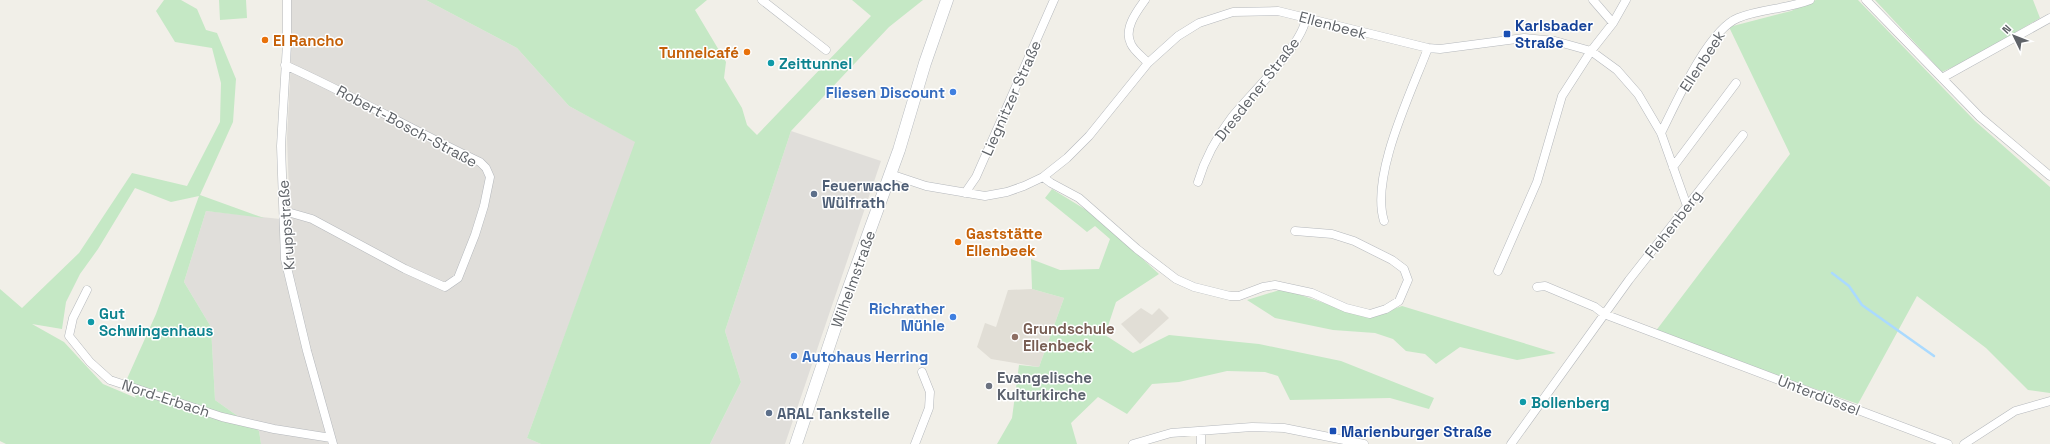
<svg xmlns="http://www.w3.org/2000/svg" width="2050" height="444" viewBox="0 0 2050 444" font-family="'Space Grotesk',sans-serif">
<rect width="100%" height="100%" fill="#f1efe8"/>
<path fill="#e0deda" d="M290,0H426L517,48L569,106L636,142L527,438L541,444H261L259,431L215,400L211,327L184,282L206,211L290,220L287,138L291,59Z
M791,131L881,161L785,444H710L741,382L725,331Z"/>
<path fill="#e1ded6" d="M1032,289L1064,298L1039,367L991,359L977,347L985,323L996,327L1008,290Z
M1141,308L1152,315L1159,308L1169,318L1140,344L1121,324Z"/>
<path fill="#c5e8c5" fill-rule="evenodd" d="M164,0H181L197,9L206,30L217,33L236,79L233,122L200,195L264,218L206,211L184,282L211,327L215,400L259,431L261,444H6L0,441V289L22,308L79,253L132,173L187,186L220,122L221,83L212,48L175,42L156,11ZM135,188L171,202L199,196L156,314L126,381L136,398L103,384L64,342L32,324L62,329L66,302L80,274L98,249Z
M219,0H246L247,18L220,20Z
M426,0H707L695,10L726,62L724,78L742,108L747,125L757,135L871,16L852,0H923L889,27L791,131L725,331L741,382L710,444H541L527,438L635,142L569,106L517,48Z
M1816,0H1858L1975,121L2050,187V393L2028,390L1986,348L1917,296L1858,404L1655,332L1790,154L1729,27L1791,11Z
M1875,0H2033L2040,18L1972,58L1942,72Z
M1052,189L1096,216L1159,274L1116,302L1105,335L1133,353L1169,335L1259,344L1341,361L1434,398L1429,409L1390,398L1290,400L1278,376L1265,372L1227,371L1179,382L1152,384L1127,414L1098,397L1071,423L1077,444H997L1012,418L1019,365L1039,367L1064,298L1032,289L1031,259L1060,270L1099,269L1110,239L1095,226L1087,232L1045,198Z
M1283,289L1368,318L1402,306L1556,353L1517,360L1460,347L1436,364L1425,354L1406,351L1393,339L1375,333L1333,330L1275,318L1247,300Z"/>
<g fill="none" stroke-linecap="round" stroke-linejoin="round">
<path stroke="#aadaff" stroke-width="2.5" d="M1832,273L1849,286L1862,305L1934,356"/>
<defs>
<path id="street" d="M287,0V44L281,146L285,259L307,351L333,444
M762,0L826,50
M1145,0C1137,11 1123,29 1131,44C1134,51 1143,57 1148,63
M1593,0L1613,23
M1866,0L1980,117L2050,176
M1942,78L2050,18
M1661,133C1676,103 1708,30 1738,18C1760,9 1787,9 1810,0
M1673,167L1736,83
M890,174L926,186L985,196L1007,192L1024,186L1043,177L1067,158L1089,136L1148,63L1178,36L1199,23L1233,12L1278,11L1428,48L1440,49L1524,38L1555,41L1591,51L1617,70L1638,94L1661,133L1687,206
M1043,177L1051,183L1079,198L1137,249L1176,279L1194,287L1230,296H1239L1263,287L1275,285L1312,293L1346,308L1370,314L1386,309L1399,301L1408,280L1404,269L1392,260L1354,241L1332,234L1295,231
M1198,182C1205,158 1216,138 1232,117C1250,94 1304,44 1306,17
M965,193L976,177L1054,0
M284,211L312,219L405,269L445,287L458,278L475,235L484,206L490,177L486,168L480,162C414,131 352,95 285,65
M1384,221C1370,176 1411,93 1428,48
M1498,271L1537,182L1562,96L1591,51L1613,23L1626,0
M1537,287L1545,286L1595,307L1604,314L1948,444
M87,290L73,318L69,336L90,362L110,380L222,417L274,429L331,438
M1201,431V444
M915,444L929,408L930,392L922,372
M1133,444L1171,433L1252,427L1284,428L1364,444
M1511,444L1629,280L1743,135
M1964,444L2015,411L2050,401"/>
<path id="secondary" d="M796,444L843,304L899,150L925,63L947,0"/>
</defs>
<use href="#street" stroke="#b5b8bc" stroke-width="9"/>
<use href="#secondary" stroke="#b6babf" stroke-width="13"/>
<use href="#street" stroke="#fff" stroke-width="8"/>
<use href="#secondary" stroke="#fff" stroke-width="12"/>
</g>
<g fill="#1a4fb4" stroke="#fff" stroke-width="1.5">
<rect x="1503" y="30" width="8" height="8" rx="2"/>
<rect x="1329" y="427" width="8" height="8" rx="2"/>
</g>
<g fill="#e8710a" stroke="#fff" stroke-width="1.5">
<circle cx="265" cy="40" r="4"/>
<circle cx="747" cy="52" r="4"/>
<circle cx="958" cy="242" r="4"/>
</g>
<g fill="#0f9aa8" stroke="#fff" stroke-width="1.5">
<circle cx="771" cy="63" r="4"/>
<circle cx="91" cy="322" r="4"/>
<circle cx="1523" cy="402" r="4"/>
</g>
<g fill="#3f7fe0" stroke="#fff" stroke-width="1.5">
<circle cx="953" cy="92" r="4"/>
<circle cx="953" cy="317" r="4"/>
<circle cx="794" cy="356" r="4"/>
</g>
<g fill="#5c6f8a" stroke="#fff" stroke-width="1.5">
<circle cx="814" cy="194" r="4"/>
<circle cx="769" cy="413" r="4"/>
</g>
<circle fill="#8d6e63" stroke="#fff" stroke-width="1.5" cx="1015" cy="337" r="4"/>
<circle fill="#6b7280" stroke="#fff" stroke-width="1.5" cx="989" cy="386" r="4"/>
<g text-anchor="middle" dominant-baseline="central" stroke-width="3" stroke-linejoin="round" paint-order="stroke">
<g font-size="15" fill="#5f6368" stroke="#fff">
<text transform="translate(1333 25) rotate(15)">Ellenbeek</text>
<text transform="translate(1702 61) rotate(-57)">Ellenbeek</text>
<text transform="translate(1257 89) rotate(-52)">Dresdener Straße</text>
<text transform="translate(1011 98) rotate(-66)">Liegnitzer Straße</text>
<text transform="translate(407 126) rotate(28)">Robert-Bosch-Straße</text>
<text transform="translate(1673 224) rotate(-52)">Flehenberg</text>
<text transform="translate(286 225) rotate(-94)">Kruppstraße</text>
<text transform="translate(853 279) rotate(-70)">Wilhelmstraße</text>
<text transform="translate(1819 395) rotate(21)">Unterdüssel</text>
<text transform="translate(166 398) rotate(18)">Nord-Erbach</text>
</g>
<g font-size="15" font-weight="bold" fill="#164399" stroke="#fff" text-anchor="start">
<text x="1515" y="25">Karlsbader<tspan x="1515" dy="17">Straße</tspan></text>
<text x="1341" y="431">Marienburger Straße</text>
</g>
<g font-size="15" font-weight="bold" fill="#c56008" stroke="#fff" text-anchor="start">
<text x="273" y="40">El Rancho</text>
<text x="739" y="52" text-anchor="end">Tunnelcafé</text>
<text x="966" y="233">Gaststätte<tspan x="966" dy="17">Ellenbeek</tspan></text>
</g>
<g font-size="15" font-weight="bold" fill="#0d838f" stroke="#fff" text-anchor="start">
<text x="779" y="63">Zeittunnel</text>
<text x="99" y="313">Gut<tspan x="99" dy="17">Schwingenhaus</tspan></text>
<text x="1531" y="402">Bollenberg</text>
</g>
<g font-size="15" font-weight="bold" fill="#366cbe" stroke="#fff" text-anchor="end">
<text x="945" y="92">Fliesen Discount</text>
<text x="945" y="308">Richrather<tspan x="945" dy="17">Mühle</tspan></text>
<text x="802" y="356" text-anchor="start">Autohaus Herring</text>
</g>
<g font-size="15" font-weight="bold" fill="#4e5e75" stroke="#fff" text-anchor="start">
<text x="822" y="185">Feuerwache<tspan x="822" dy="17">Wülfrath</tspan></text>
<text x="777" y="413">ARAL Tankstelle</text>
</g>
<g font-size="15" font-weight="bold" fill="#785e54" stroke="#fff" text-anchor="start">
<text x="1023" y="328">Grundschule<tspan x="1023" dy="17">Ellenbeck</tspan></text>
</g>
<g font-size="15" font-weight="bold" fill="#5b616d" stroke="#fff" text-anchor="start">
<text x="997" y="377">Evangelische<tspan x="997" dy="17">Kulturkirche</tspan></text>
</g>
</g>
<g transform="translate(2014 36) rotate(313)" stroke="#ffffff" stroke-width="3" paint-order="stroke">
<path d="M0-3L7 15L0 10L-7 15Z" fill="#5f6368"/>
<text y="-6" font-size="11" font-weight="bold" text-anchor="middle" fill="#5f6368">N</text>
</g>
</svg>
